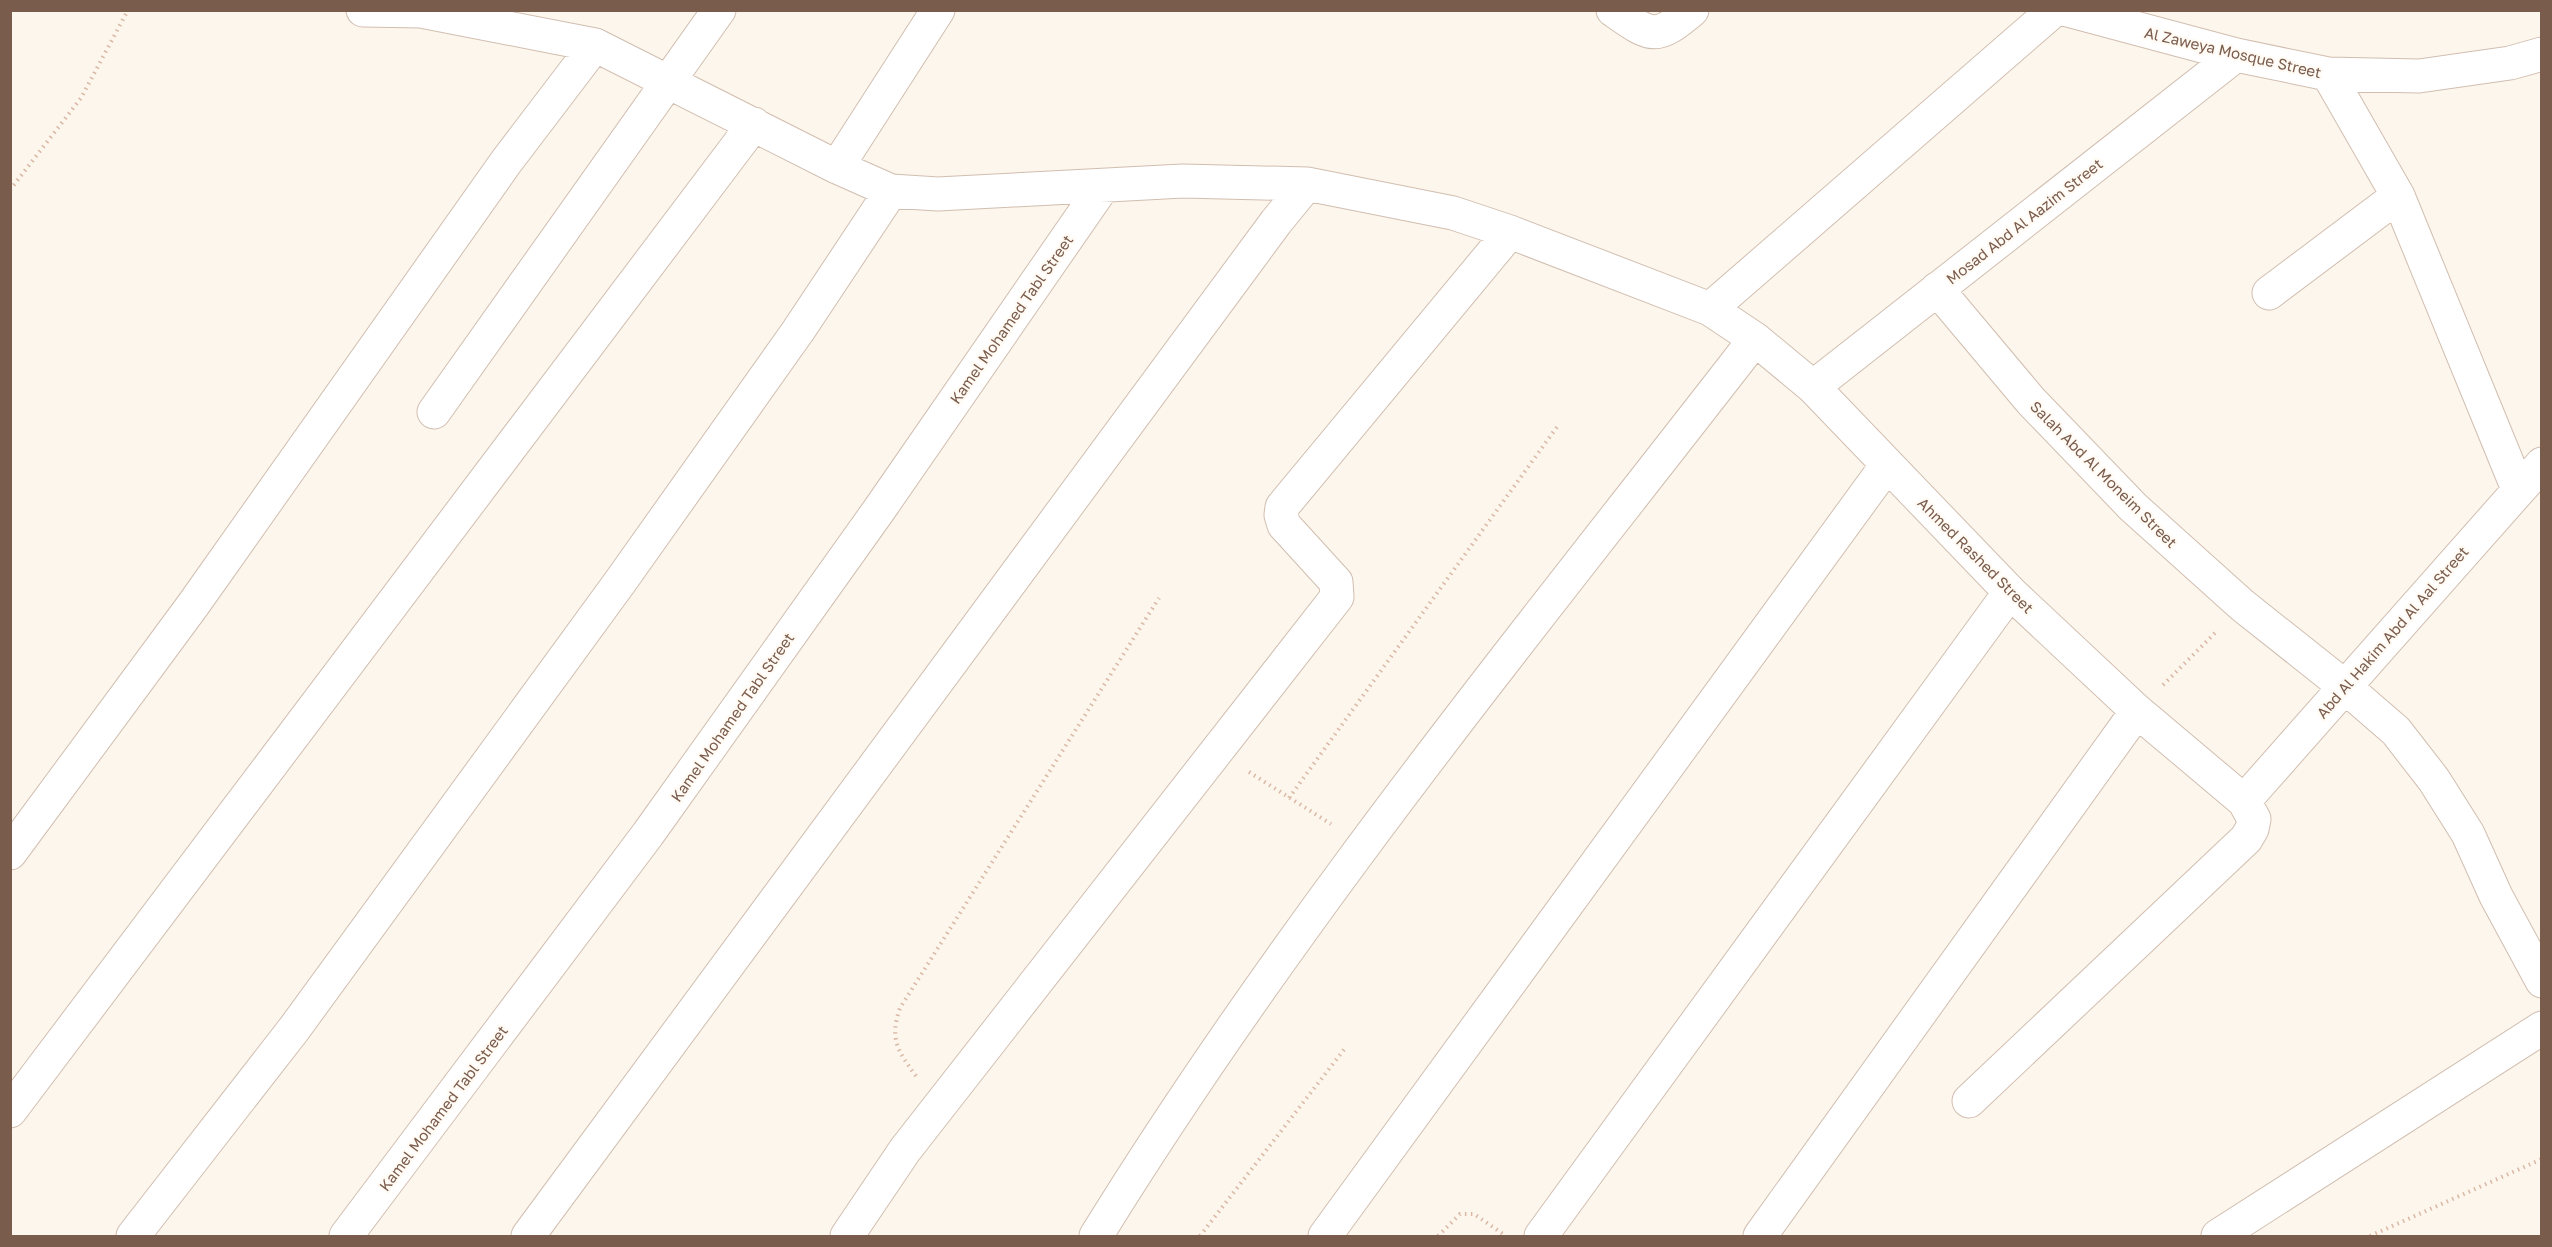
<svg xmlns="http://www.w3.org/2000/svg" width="2552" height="1247" viewBox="0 0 2552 1247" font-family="'Golos Text',sans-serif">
<rect width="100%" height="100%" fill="#fdf6ec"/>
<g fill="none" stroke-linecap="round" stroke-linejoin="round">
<defs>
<path id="street" d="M363,10L421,11L595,45L837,167L891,191L938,194L1183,181L1307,184L1453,213L1510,232L1710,309L1755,339L1813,387L2010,592L2137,711L2244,801L2254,819L2252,829L2246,839L1969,1101
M1613,10C1652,37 1655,41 1692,10
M2068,10L2236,55L2328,74L2419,76L2510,63L2542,54
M2328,74L2398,196L2518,489
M837,167L938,10
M1937,289L2031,401L2133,507L2242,605L2344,686L2396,731L2434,780L2468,834L2496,896L2542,981
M2269,293L2398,196
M1710,309L2054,10
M1813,387L2236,55
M434,412L719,10
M2244,801L2542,464
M10,853L193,605L506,162L595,45
M10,1111L754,124
M133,1236L294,1029L620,582L798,331L891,191
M346,1236L648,834L879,510L1103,186
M528,1236L1276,222L1307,184
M847,1236L905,1150L1337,597L1336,582L1284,525L1281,515L1282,507L1510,232
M1096,1236C1291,920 1528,632 1755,339
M1325,1236L1887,465
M1541,1236L2010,592
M1760,1236L2137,711
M2218,1236L2542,1028"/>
</defs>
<use href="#street" stroke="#d1beb0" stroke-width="35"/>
<path stroke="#d9b8a5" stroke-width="4" stroke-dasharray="1.5 4.5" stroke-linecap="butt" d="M10,190L81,98L128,10
M2163,685L2215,633
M1249,772L1331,824
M1289,798L1557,427
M916,1076C898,1051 889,1040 900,1008L1159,598
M1200,1236L1346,1047
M1438,1236L1460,1214H1474L1503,1234
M2370,1236L2542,1159"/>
<use href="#street" stroke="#fff" stroke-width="33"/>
</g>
<g text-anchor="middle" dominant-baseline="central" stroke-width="4.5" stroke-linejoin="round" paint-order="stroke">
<g font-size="15" fill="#7a5c4d" stroke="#fffaf3">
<text transform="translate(2233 52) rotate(13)">Al Zaweya Mosque Street</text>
<text transform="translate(2024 221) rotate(-38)">Mosad Abd Al Aazim Street</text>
<text transform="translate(1011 319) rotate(-55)">Kamel Mohamed Tabl Street</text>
<text transform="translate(2104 474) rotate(45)">Salah Abd Al Moneim Street</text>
<text transform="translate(1976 555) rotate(45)">Ahmed Rashed Street</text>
<text transform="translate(2392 632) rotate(-49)">Abd Al Hakim Abd Al Aal Street</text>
<text transform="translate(732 717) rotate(-55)">Kamel Mohamed Tabl Street</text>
<text transform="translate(443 1108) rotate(-53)">Kamel Mohamed Tabl Street</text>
</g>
</g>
<rect width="2552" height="1247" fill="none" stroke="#7a5c4d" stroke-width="24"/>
</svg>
